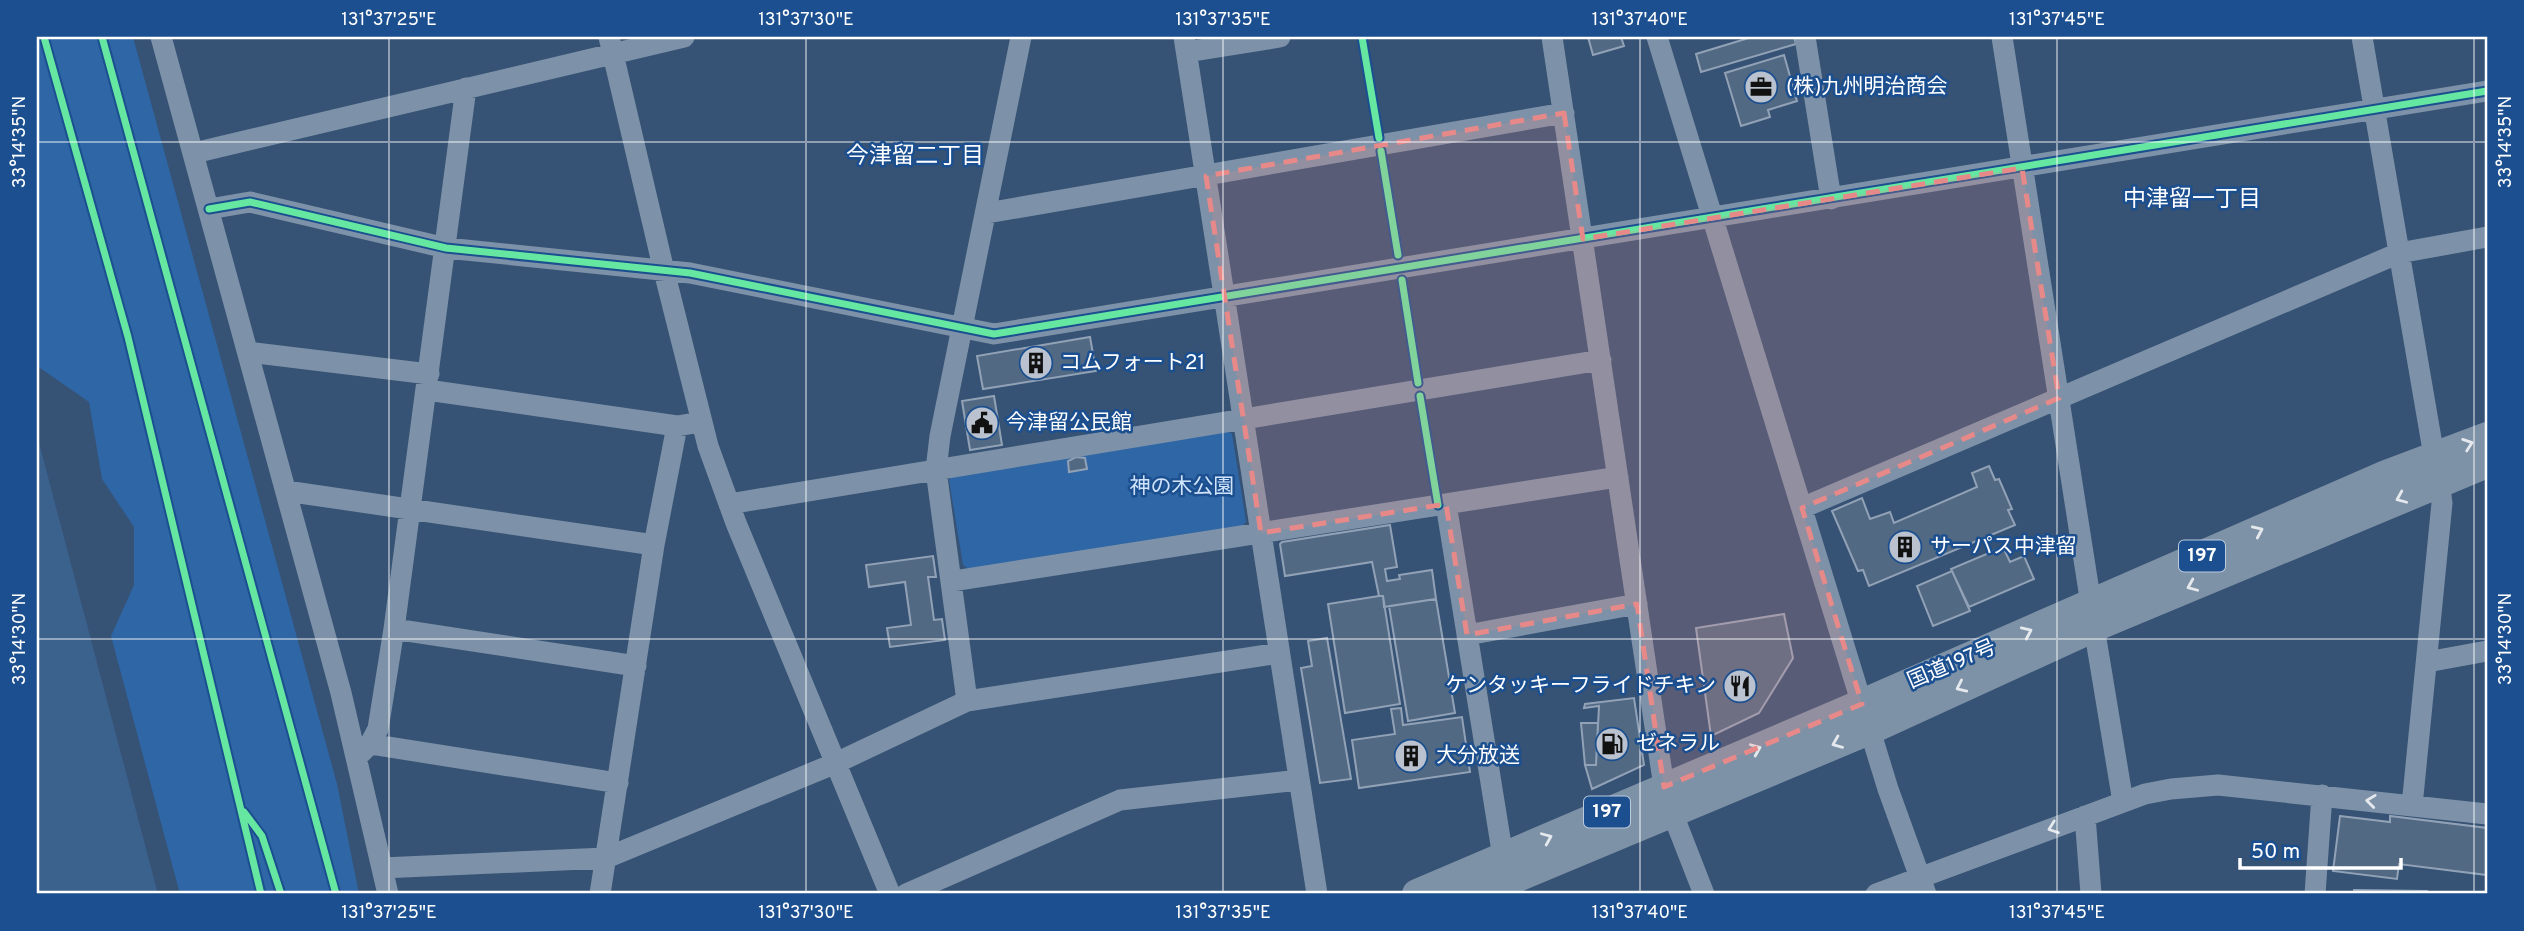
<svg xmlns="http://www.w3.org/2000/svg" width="2524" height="931" viewBox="0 0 2524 931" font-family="Overpass,'Noto Sans JP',sans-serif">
<rect width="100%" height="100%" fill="#365274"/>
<path fill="#2f66a5" d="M37,37H133L337,784L359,894H180L111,636L134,585V527L102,479L89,402L37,366Z
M1225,428L1232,434L1245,515L1246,522L1238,530L971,571L963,565L949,480L955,473Z"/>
<path fill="#3b618d" d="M37,435L158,894H37Z"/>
<path fill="#526984" stroke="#92a2b6" stroke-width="2" d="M1588,37H1621L1624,46L1593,55Z
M1752,37H1794L1796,44L1701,72L1696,54Z
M1784,55L1797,101L1768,110L1770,117L1741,126L1725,73Z
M1090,337L1096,371L983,389L977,356Z
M994,396L1002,445L970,450L962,401Z
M1076,457L1085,458L1087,469L1069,472L1068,461Z
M1989,466L1995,480L1999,479L2012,509L2008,510L2015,525L1869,586L1863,570L1858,571L1832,511L1862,498L1870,519L1890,512L1894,523L1977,487L1972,473Z
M1390,525L1397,567L1385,569L1387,581L1400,579L1399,575L1432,570L1436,599L1384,607L1383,596H1379L1372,562L1285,576L1280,544L1282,542Z
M2003,547L2010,562L2024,556L2034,579L1969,607L1951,569Z
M933,556L936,577H928L934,620L942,619L945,640L890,647L887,628L911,625L905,582L869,587L866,565Z
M1952,571L1970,611L1933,626L1917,586Z
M1379,596H1383L1400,704L1345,713L1328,604Z
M1436,599L1455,713L1408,721L1389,606Z
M1784,614L1793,658L1759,713L1711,736L1696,628Z
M1327,638L1351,779L1320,783L1301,668L1312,666L1308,641Z
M1634,698L1644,765L1592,789L1585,765H1596L1599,706L1584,708L1585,704Z
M1401,708L1403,725L1462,717L1470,772L1359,788L1352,740L1395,734L1391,709Z
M1581,723H1598L1596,765H1585Z
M2340,816L2390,822V816L2487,828V875L2399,864L2397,879L2333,871Z
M2354,890L2427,891V894H2354Z"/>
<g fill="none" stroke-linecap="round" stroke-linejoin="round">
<path stroke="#7d92a8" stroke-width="21" d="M161,37L341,693L388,894
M609,37L664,271L708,446L736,523L890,894
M1184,37L1317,894
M1552,37L1664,787
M1657,37L1888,789L1926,894
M1805,37L1831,199
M2002,37L2091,604
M2362,37L2434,456
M1187,52L1280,37
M194,153L684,37
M209,209L250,202L446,248L690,273L994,334L2487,91
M987,213L1564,113
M248,352L429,374
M427,390L677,426L689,424
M286,491L654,545
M729,504L1601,360
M1446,504L1503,857
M1802,508L2399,253L2487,237
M953,581L1618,477
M2094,627L2123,802
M394,629L636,666
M1467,635L1637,604
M2427,662L2487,651
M967,701L936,470L940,436L1021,37
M370,744L618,783
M357,757L370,744L378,729L394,629L466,88
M2412,806L2442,503L2439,482
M1672,812L1704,894
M2085,816L2091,894
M382,868L606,858L836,763L967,701L1279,653
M600,894L654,545L677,426
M906,894L1120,800L1299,780
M1876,894L2145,794L2171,789L2218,785L2487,814
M2315,894L2322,795"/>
<path stroke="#7e92a7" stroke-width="30" d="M1417,894L1862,704L2386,475L2487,437
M1477,894L1869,730L2094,627L2487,463"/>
<defs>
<path id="cycleway" d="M44,37L128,337L261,894
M102,37L336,894
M1362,37L1379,138
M1381,151L1398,255
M209,209L250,202L446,248L690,273L994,334L2487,91
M1402,280L1418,383
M1420,396L1438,505
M244,812L262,836L281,894"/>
</defs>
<use href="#cycleway" stroke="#1b4f8f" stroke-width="11"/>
<use href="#cycleway" stroke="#66e7a1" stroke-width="7"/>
</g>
<defs><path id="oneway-chevron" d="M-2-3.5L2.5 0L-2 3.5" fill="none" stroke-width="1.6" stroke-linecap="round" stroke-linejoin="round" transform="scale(1.75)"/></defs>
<g stroke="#e5e9ed">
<use href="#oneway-chevron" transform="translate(2468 444) rotate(-19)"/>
<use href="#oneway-chevron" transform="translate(2401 498) rotate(157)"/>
<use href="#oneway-chevron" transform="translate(2258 531) rotate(-24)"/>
<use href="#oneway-chevron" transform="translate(2192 586) rotate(157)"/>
<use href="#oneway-chevron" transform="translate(2027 632) rotate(-24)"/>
<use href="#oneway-chevron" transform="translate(1961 687) rotate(155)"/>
<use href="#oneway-chevron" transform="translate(1837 743) rotate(158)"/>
<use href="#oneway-chevron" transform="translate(1756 749) rotate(-23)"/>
<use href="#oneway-chevron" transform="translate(1547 838) rotate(-23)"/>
</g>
<g stroke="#e5e9ee">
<use href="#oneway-chevron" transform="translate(2371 801) rotate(-173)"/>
<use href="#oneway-chevron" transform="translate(2053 828) rotate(160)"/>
</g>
<path fill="#e88989" fill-opacity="0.2" stroke="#e88989" stroke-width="5" stroke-dasharray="14 9" stroke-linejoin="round" d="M1564,113L1583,239L2022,168L2059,398L1802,508L1862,704L1664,787L1637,604L1467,635L1446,504L1261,533L1206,176Z"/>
<path fill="none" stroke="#fff" stroke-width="2" stroke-opacity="0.45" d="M389,37V894M806,37V894M1223,37V894M1640,37V894M2057,37V894M2474,37V894M37,142H2487M37,639H2487"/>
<defs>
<symbol id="office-disc" viewBox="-11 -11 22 22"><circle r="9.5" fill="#b9c2ce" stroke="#1b4f8f"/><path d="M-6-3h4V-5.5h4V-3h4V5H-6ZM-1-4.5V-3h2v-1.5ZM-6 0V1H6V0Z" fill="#111"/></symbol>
<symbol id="building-disc" viewBox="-11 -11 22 22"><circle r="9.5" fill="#b9c2ce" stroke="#1b4f8f"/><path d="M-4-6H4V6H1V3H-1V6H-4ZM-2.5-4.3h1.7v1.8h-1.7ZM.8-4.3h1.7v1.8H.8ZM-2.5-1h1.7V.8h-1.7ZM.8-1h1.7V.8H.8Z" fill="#111"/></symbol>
<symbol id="civic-disc" viewBox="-11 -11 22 22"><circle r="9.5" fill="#b9c2ce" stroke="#1b4f8f"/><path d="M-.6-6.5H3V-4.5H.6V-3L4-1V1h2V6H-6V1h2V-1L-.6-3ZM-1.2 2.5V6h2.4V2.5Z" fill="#111"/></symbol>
<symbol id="restaurant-disc" viewBox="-11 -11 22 22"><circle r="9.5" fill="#b9c2ce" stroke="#1b4f8f"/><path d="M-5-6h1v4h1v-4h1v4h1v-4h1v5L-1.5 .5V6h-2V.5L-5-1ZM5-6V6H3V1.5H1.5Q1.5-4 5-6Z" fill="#111"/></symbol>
<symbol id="fuel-disc" viewBox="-11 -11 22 22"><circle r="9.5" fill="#b9c2ce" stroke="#1b4f8f"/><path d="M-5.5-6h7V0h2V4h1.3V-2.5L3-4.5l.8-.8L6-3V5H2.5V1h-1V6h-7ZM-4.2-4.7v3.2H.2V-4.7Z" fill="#111"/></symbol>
</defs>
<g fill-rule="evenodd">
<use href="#office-disc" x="1742" y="68" width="38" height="38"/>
<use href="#building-disc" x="1017" y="344" width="38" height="38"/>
<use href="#civic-disc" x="963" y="404" width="38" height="38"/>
<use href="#building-disc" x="1886" y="528" width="38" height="38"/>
<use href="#restaurant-disc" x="1721" y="667" width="38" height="38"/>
<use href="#fuel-disc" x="1593" y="725" width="38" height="38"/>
<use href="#building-disc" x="1392" y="737" width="38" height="38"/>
</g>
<g text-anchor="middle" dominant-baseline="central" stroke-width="5" stroke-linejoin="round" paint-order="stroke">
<g fill="#1b4f8f" stroke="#bbcadd" stroke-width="2">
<rect x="2179" y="540.5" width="46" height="31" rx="5"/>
<rect x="1584" y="796.5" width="46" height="31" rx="5"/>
</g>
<g font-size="19" font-weight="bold" fill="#fff">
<text x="2202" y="556">197</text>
<text x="1607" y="812">197</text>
</g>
<g font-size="21" fill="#fff" stroke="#1b4f8f" text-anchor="start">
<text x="1786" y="87">(株)九州明治商会</text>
<text x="1060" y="363">コムフォート21</text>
<text x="1006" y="423">今津留公民館</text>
<text x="1930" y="547">サーパス中津留</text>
<text x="1716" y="686" text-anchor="end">ケンタッキーフライドチキン</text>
<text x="1636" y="744">ゼネラル</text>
<text x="1436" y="756">大分放送</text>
</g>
<g font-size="21" fill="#cfe3fa" stroke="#1b4f8f">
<text x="1182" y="487">神の木公園</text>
</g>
<g font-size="21" fill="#fff" stroke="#1b4f8f">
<text transform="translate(1952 665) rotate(-23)">国道197号</text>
</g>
<g font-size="23" fill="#fff" stroke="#1b4f8f">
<text x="915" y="157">今津留二丁目</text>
<text x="2192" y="200">中津留一丁目</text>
</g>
</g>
<rect width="2524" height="931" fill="none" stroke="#1b4f8f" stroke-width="77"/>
<path d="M2240 858v10h161v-10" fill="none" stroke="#ffffff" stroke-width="3.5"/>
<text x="2251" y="858" font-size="21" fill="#ffffff" stroke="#1b4f8f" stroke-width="5" paint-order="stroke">50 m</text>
<rect x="38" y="38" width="2448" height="854" fill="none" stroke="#fff" stroke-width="2.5"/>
<g font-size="18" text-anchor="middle" fill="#fff">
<text x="389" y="25">131°37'25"E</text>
<text x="806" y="25">131°37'30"E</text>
<text x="1223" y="25">131°37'35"E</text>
<text x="1640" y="25">131°37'40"E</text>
<text x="2057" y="25">131°37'45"E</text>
<text transform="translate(19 142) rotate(-90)" y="6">33°14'35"N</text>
<text transform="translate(2505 142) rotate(-90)" y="6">33°14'35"N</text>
<text transform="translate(19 639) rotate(-90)" y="6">33°14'30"N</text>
<text transform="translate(2505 639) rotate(-90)" y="6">33°14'30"N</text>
<text x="389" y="918">131°37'25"E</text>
<text x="806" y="918">131°37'30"E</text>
<text x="1223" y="918">131°37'35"E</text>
<text x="1640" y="918">131°37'40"E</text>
<text x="2057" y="918">131°37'45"E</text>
</g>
</svg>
